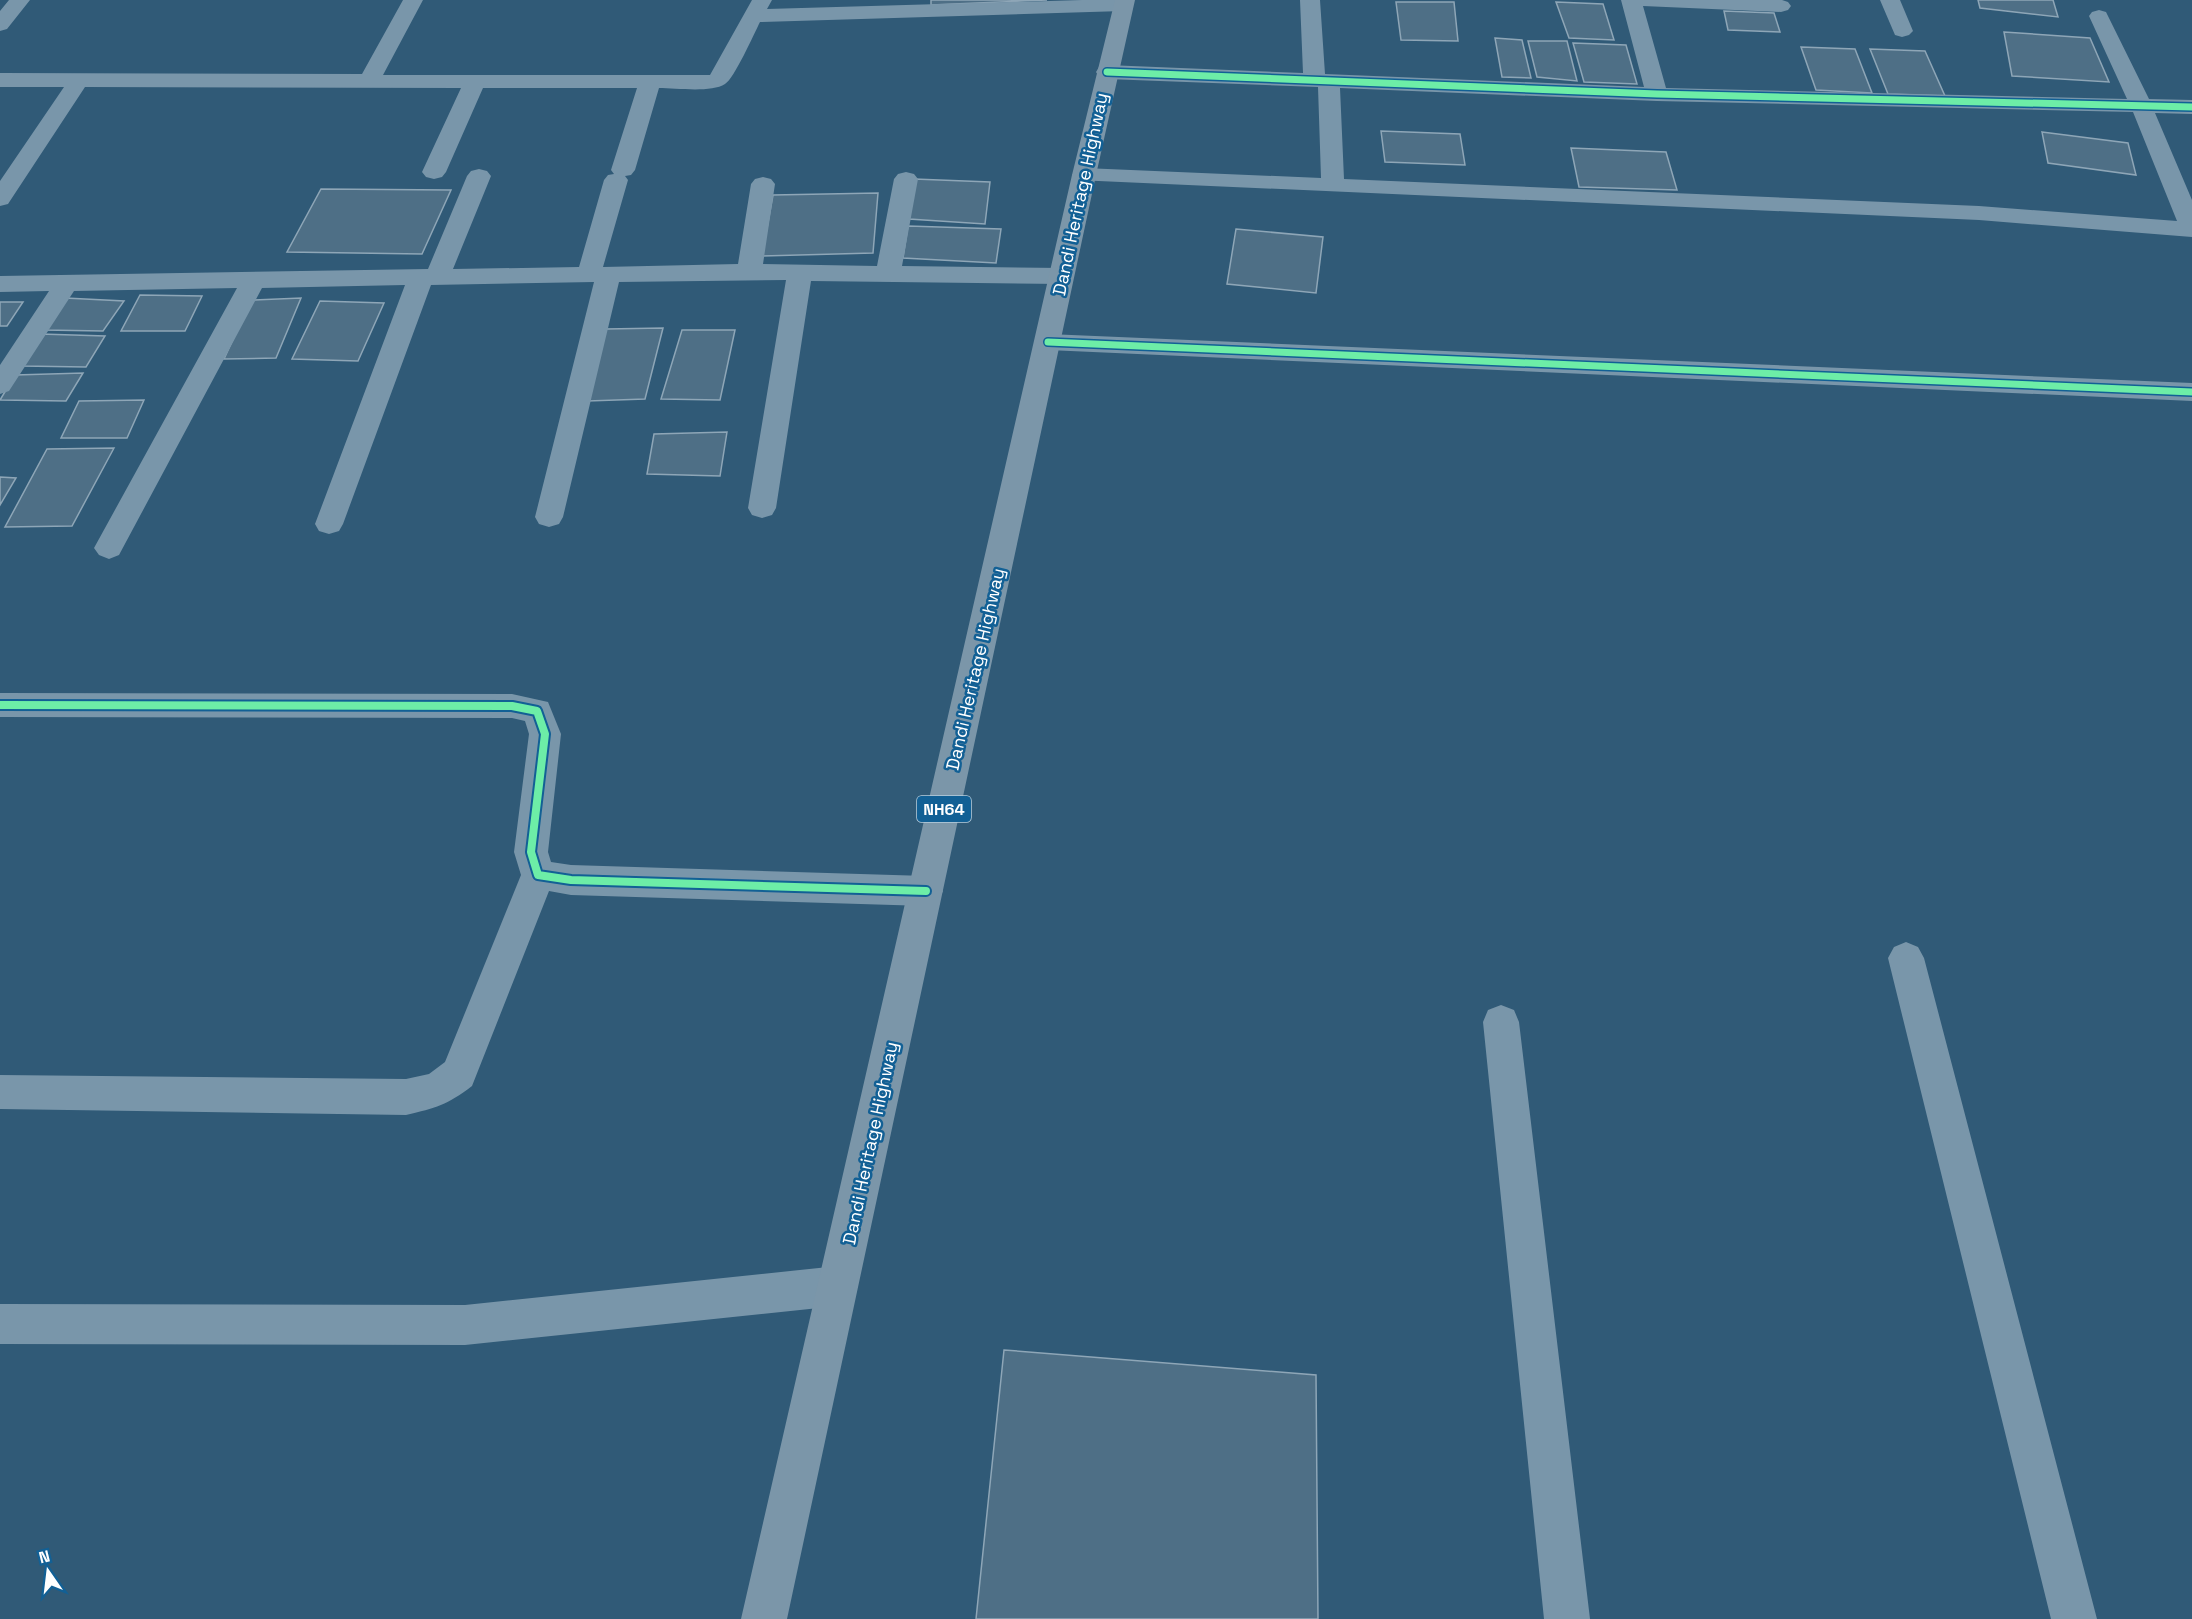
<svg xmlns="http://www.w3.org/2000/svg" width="2192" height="1619" viewBox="0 0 2192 1619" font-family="'Space Grotesk',sans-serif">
<rect width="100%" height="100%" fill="#305a77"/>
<path fill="#4e6f86" stroke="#8ea6b7" stroke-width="1.5" d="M931,0H1047L931,5Z
M1978,0H2053L2058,17L1980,8Z
M1396,2H1454L1458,41L1401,40Z
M1556,2L1603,4L1614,40L1569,38Z
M1724,11L1774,13L1780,32L1728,30Z
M2004,32L2090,38L2109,82L2012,76Z
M1495,38L1522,40L1531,78L1502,77Z
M1528,41H1567L1577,81L1537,77Z
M1573,43L1626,45L1637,84L1584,82Z
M1801,47L1855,49L1872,93L1816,90Z
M1870,49L1925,51L1945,96L1888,94Z
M1381,131L1460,134L1465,165L1385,162Z
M2042,132L2128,143L2136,175L2048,163Z
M1571,148L1666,152L1677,190L1579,187Z
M914,179L990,182L985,224L909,219Z
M321,189L451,190L422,254L287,252Z
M878,193L873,253L762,256L773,195Z
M908,226L1001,229L996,263L903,258Z
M1236,229L1323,237L1316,293L1227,284Z
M140,295L202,296L185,331H121Z
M65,298L124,301L103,331L44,330Z
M301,298L276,358L224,359L251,300Z
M320,301L384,303L358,361L292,359Z
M0,302H23L7,326H0Z
M663,328L645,399L588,401L606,329Z
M682,330H735L720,400L661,399Z
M40,334L105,336L86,367L22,366Z
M83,373L66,401L0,400L15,375Z
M144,400L127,438H61L79,401Z
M727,432L720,476L647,474L654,434Z
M114,448L72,526L5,527L47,449Z
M0,477L16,478L0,505Z
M1004,1350L1316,1375L1318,1619H976Z"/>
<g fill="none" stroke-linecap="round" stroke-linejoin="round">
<path fill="#7996aa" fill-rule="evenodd" d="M9,0H30L7,29L0,31V11Z
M403,0H423L383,75H710L752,0H772L767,9L1082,0H1128L1133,5L1130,9L1123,11L760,22C754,34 734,79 725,84C711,93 676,88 659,88L635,170L631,175L625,176L628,180L603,267L738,264L751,184L755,179L763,177L771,179L775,184L763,264L877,266L894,179L898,174L906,172L914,174L918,179L902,266L1062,268L1071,271L1074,276L1071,281L1062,284L811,281L776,508L772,515L762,518L752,515L748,508L786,280L619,282L563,517L559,524L549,527L539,524L535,517L594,282L431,285L343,524L339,531L329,534L319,531L315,524L405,285L262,288L119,555L109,559L99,555L94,548L237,288L74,291L9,391L0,394V365L49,291L0,292V276L428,269L467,176L471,171L479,169L487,171L491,176L453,269L579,267L604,180L608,175L614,174L611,170L637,88H483L446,172L442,177L434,179L426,177L422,172L461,88L85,87L8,204L0,206V181L64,87H0V73L362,74Z
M1300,0H1320L1325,74L1644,87L1621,0H1782L1788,2L1791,6L1788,10L1781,12L1643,6L1666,88L2127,99L2089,16L2092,12L2099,10L2106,12L2149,99L2192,100V114L2155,113L2192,200V237L1979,220L1076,180L1072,175L1076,170L1084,168L1321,178L1318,87L1107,79L1099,77L1096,72L1099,67L1107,65L1303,73ZM1340,88L1657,101L2133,112L2177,221L1979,206L1344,179Z
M1880,0H1900L1913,31L1909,35L1902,37L1895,35Z
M1048,334L2192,383V401L1048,350L1039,348L1035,342L1039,336Z
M0,693L512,694L548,702L561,734L548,852L551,862L571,865L926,876L938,881L943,891L938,901L926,906L571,895L549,891L472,1086C447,1105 436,1108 406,1115L0,1109V1075L406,1079L429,1074L445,1062L521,875L514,852L529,734L525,721L512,718L0,717Z
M1906,942L1918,947L1924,958L2097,1619H2051L1888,958L1894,947Z
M1501,1005L1514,1010L1519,1022L1590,1619H1544L1483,1022L1488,1010Z
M838,1266L852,1272L858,1286L852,1300L838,1306L465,1345L0,1344V1304L465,1305Z"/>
<path fill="#7b96a9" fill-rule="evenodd" d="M1115,0H1135L1096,175L787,1619H741L1072,175Z"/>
<defs>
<path id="cycleway-far1" d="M1107,72L1657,94L2192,107
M1048,342L2192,392"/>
<path id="cycleway" d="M0,705L512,706L537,711L545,734L531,852L538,875L571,880L926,891"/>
</defs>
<use href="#cycleway-far1" stroke="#126095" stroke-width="10"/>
<use href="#cycleway" stroke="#126095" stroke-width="12"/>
<use href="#cycleway-far1" stroke="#6deda7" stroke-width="7"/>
<use href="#cycleway" stroke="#6deda7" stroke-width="8"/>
</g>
<g text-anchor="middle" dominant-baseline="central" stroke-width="5" stroke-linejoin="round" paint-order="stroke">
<rect fill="#126095" stroke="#b8cfdf" stroke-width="1.5" x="917" y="796" width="54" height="26" rx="4.5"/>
<g font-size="16" font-weight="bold" fill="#fff">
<text x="944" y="809">NH64</text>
</g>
<g font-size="18" fill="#fff" stroke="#126095">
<text transform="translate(1080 194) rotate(-78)">Dandi Heritage Highway</text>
<text transform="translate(975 669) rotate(-77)">Dandi Heritage Highway</text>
<text transform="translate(870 1143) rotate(-78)">Dandi Heritage Highway</text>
</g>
</g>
<g transform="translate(48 1571) rotate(346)" stroke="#126095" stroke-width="4.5" paint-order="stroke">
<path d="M0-4.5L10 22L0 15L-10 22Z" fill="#ffffff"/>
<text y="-9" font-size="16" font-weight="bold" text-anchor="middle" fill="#ffffff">N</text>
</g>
</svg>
